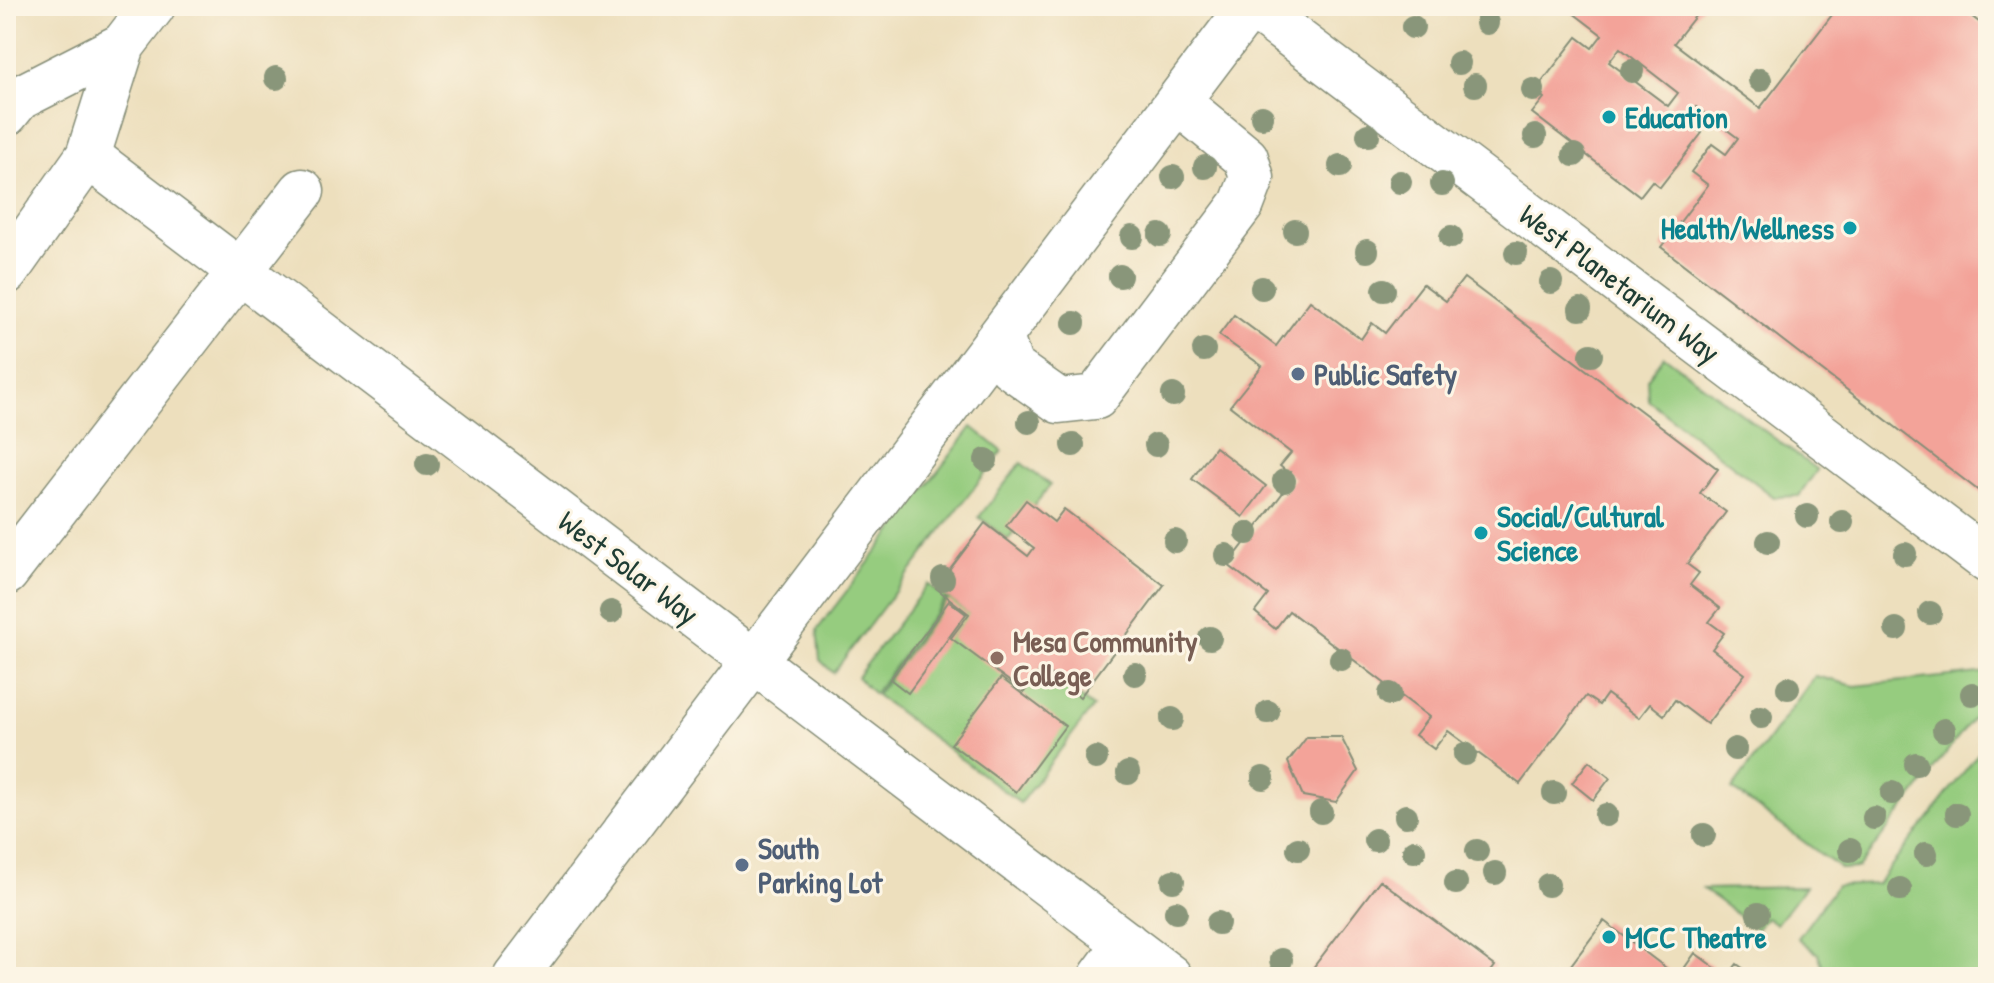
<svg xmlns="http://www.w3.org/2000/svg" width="1994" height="983" viewBox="0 0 1994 983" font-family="'Patrick Hand',sans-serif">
<rect width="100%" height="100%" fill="#fcf5e5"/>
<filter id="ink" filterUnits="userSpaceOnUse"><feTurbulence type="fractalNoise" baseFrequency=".0125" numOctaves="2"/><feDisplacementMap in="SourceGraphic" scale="16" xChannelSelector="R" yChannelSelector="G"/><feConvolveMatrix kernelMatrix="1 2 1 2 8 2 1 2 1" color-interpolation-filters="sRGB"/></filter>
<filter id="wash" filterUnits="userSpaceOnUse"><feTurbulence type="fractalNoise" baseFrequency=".006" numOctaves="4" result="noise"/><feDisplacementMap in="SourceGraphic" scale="32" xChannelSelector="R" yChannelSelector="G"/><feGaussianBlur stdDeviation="1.8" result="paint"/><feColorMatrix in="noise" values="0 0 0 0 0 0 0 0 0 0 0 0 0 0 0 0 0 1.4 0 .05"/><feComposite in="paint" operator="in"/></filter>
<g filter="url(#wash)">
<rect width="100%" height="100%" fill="#eddfbd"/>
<path fill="#96cc7f" stroke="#5a845a" stroke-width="2" d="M1664,356L1817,470L1799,496L1774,497L1648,400L1647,379Z
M972,427L1002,451L833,673L820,660L817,630Z
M1021,463L1050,485L1008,540L979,517Z
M928,584L946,598L874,694L857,677Z
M949,598L1093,707L1020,803L876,695Z
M1988,672V698L1858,868L1841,869L1732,789L1815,676L1855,686Z
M1988,741V977H1827L1818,954L1798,938L1836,886L1877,884Z
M1805,887L1776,924L1766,917L1757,929L1703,889Z"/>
<g id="blocks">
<path fill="#f3a399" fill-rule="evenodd" d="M1564,6H1703L1674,43L1760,108L1839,6H1958L1988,29V498L1661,247L1708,185L1691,172L1712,144L1726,154L1738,138L1696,107L1686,120L1702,133L1660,187L1652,181L1640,196L1532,113L1544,98L1535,91L1577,37L1592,48L1602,35ZM1620,48L1678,93L1668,106L1609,62Z
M1464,278L1718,469L1700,493L1726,512L1687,564L1699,573L1690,585L1720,608L1709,622L1724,633L1712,649L1745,674L1707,724L1675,700L1664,715L1650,704L1639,718L1607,694L1599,705L1586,696L1520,784L1448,731L1434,749L1415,735L1429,717L1289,611L1275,629L1255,612L1268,595L1228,565L1294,478L1280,466L1291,453L1230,406L1262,366L1219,335L1234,315L1276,346L1310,301L1361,339L1372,323L1385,333L1423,284L1446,301Z
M1215,447L1266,486L1243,517L1192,479Z
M1026,500L1054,522L1064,509L1164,585L1080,697L1042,668L1024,692L951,638L969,614L936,588L985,523L1028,556L1034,548L1006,526Z
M949,601L966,614L908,693L890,679Z
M1001,678L1065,726L1016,792L951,744Z
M1307,737H1341L1358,771L1336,802L1303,796L1288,762Z
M1589,761L1610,778L1593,800L1572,783Z
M1380,880L1495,966L1487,977H1306Z
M1604,921L1678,977L1695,953L1727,977H1562Z
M1737,964L1755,977H1727Z"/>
</g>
</g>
<g filter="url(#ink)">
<use href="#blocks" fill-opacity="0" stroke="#868e78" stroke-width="2"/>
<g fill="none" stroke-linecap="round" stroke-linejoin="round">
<defs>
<path id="minor" d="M1252,6L1988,561
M88,156L1170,977
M1001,337L1011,367L1059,401L1096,397L1242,204L1252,178L1246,158L1178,102
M6,573L302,191
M515,977L1250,6
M1101,977L1126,943"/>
<path id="major" d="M6,114L19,98L123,45
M6,272L88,156L123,45L153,6"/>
</defs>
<use href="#minor" stroke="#868e78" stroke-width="47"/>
<use href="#major" stroke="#868e78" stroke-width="47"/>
<use href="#minor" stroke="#fff" stroke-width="44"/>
<use href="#major" stroke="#fff" stroke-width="44"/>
</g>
<g fill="#89967a">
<circle cx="1487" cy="23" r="12"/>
<circle cx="1413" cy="27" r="12"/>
<circle cx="1459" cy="63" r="12"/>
<circle cx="1632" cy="71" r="12"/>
<circle cx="276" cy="78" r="12"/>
<circle cx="1760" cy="80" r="12"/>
<circle cx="1475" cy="85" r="12"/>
<circle cx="1533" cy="90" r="12"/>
<circle cx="1262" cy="117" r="12"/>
<circle cx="1368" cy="135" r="12"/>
<circle cx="1535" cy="136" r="12"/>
<circle cx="1574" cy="155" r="12"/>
<circle cx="1340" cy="166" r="12"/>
<circle cx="1205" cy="167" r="12"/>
<circle cx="1173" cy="177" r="12"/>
<circle cx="1400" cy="182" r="12"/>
<circle cx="1442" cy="184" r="12"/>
<circle cx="1295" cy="231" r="12"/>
<circle cx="1160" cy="235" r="12"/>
<circle cx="1132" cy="237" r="12"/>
<circle cx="1451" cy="237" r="12"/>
<circle cx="1367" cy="251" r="12"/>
<circle cx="1516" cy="253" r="12"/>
<circle cx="1120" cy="276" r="12"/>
<circle cx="1551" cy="282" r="12"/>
<circle cx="1262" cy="288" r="12"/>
<circle cx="1384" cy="290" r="12"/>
<circle cx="1580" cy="309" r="12"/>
<circle cx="1074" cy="323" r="12"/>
<circle cx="1204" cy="350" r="12"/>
<circle cx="1591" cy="355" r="12"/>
<circle cx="1173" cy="395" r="12"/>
<circle cx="1029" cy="422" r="12"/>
<circle cx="1073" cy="445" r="12"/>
<circle cx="1156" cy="445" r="12"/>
<circle cx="986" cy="460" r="12"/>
<circle cx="427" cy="464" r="12"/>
<circle cx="1284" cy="481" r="12"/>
<circle cx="1807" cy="516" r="12"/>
<circle cx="1842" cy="522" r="12"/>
<circle cx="1247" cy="533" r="12"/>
<circle cx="1175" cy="541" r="12"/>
<circle cx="1768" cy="542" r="12"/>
<circle cx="1905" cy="554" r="12"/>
<circle cx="1226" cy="555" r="12"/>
<circle cx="943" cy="579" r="12"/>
<circle cx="611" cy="612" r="12"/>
<circle cx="1930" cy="613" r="12"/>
<circle cx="1896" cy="629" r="12"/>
<circle cx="1210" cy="638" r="12"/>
<circle cx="1341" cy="659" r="12"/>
<circle cx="1135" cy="674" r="12"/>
<circle cx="1788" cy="688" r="12"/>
<circle cx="1390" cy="694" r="12"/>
<circle cx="1972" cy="694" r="12"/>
<circle cx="1268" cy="712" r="12"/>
<circle cx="1761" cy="717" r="12"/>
<circle cx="1172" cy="719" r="12"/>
<circle cx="1944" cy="730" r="12"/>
<circle cx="1735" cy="749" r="12"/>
<circle cx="1465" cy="754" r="12"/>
<circle cx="1096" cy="758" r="12"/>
<circle cx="1916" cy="764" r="12"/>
<circle cx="1128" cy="773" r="12"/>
<circle cx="1263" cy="778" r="12"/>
<circle cx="1554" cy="793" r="12"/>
<circle cx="1892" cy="793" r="12"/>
<circle cx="1321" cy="812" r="12"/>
<circle cx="1957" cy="814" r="12"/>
<circle cx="1606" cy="815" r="12"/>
<circle cx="1406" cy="816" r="12"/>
<circle cx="1874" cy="818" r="12"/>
<circle cx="1704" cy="835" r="12"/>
<circle cx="1375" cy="840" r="12"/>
<circle cx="1298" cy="849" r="12"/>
<circle cx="1850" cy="850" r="12"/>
<circle cx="1414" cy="851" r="12"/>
<circle cx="1477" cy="851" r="12"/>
<circle cx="1926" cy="854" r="12"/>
<circle cx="1495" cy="873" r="12"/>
<circle cx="1173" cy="881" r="12"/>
<circle cx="1456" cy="883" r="12"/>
<circle cx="1548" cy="885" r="12"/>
<circle cx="1900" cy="889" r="12"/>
<circle cx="1176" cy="912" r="12"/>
<circle cx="1758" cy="914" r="12"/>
<circle cx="1218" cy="923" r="12"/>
<circle cx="1281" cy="960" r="12"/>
</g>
</g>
<g fill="#0f9aa8" stroke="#fcf5e5" stroke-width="3">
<circle cx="1609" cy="117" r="8"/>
<circle cx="1850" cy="228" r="8"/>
<circle cx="1481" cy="533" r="8"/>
<circle cx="1609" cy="937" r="8"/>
</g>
<g fill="#5c6f8a" stroke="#fcf5e5" stroke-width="3">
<circle cx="1298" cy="374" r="8"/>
<circle cx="742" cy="865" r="8"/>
</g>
<circle fill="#8d6e63" stroke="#fcf5e5" stroke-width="3" cx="997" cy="658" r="8"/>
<g text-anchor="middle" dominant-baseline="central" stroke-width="6" stroke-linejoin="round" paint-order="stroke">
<g font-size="30" font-weight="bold" fill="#0d838f" stroke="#fcf5e5" text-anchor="start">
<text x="1625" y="117">Education</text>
<text x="1834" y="228" text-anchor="end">Health/Wellness</text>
<text x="1497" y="516">Social/Cultural<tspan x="1497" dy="34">Science</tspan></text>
<text x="1625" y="937">MCC Theatre</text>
</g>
<g font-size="30" fill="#1f3d34" stroke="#fcf5e5">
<text transform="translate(1620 283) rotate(37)">West Planetarium Way</text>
<text transform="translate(629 567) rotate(37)">West Solar Way</text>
</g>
<g font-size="30" font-weight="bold" fill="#4e5e75" stroke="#fcf5e5" text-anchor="start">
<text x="1314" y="374">Public Safety</text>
<text x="758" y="848">South<tspan x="758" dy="34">Parking Lot</tspan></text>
</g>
<g font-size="30" font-weight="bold" fill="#785e54" stroke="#fcf5e5" text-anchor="start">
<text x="1013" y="641">Mesa Community<tspan x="1013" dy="34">College</tspan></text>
</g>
</g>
<rect width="1994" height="983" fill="none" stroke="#fcf5e5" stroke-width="32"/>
</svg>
